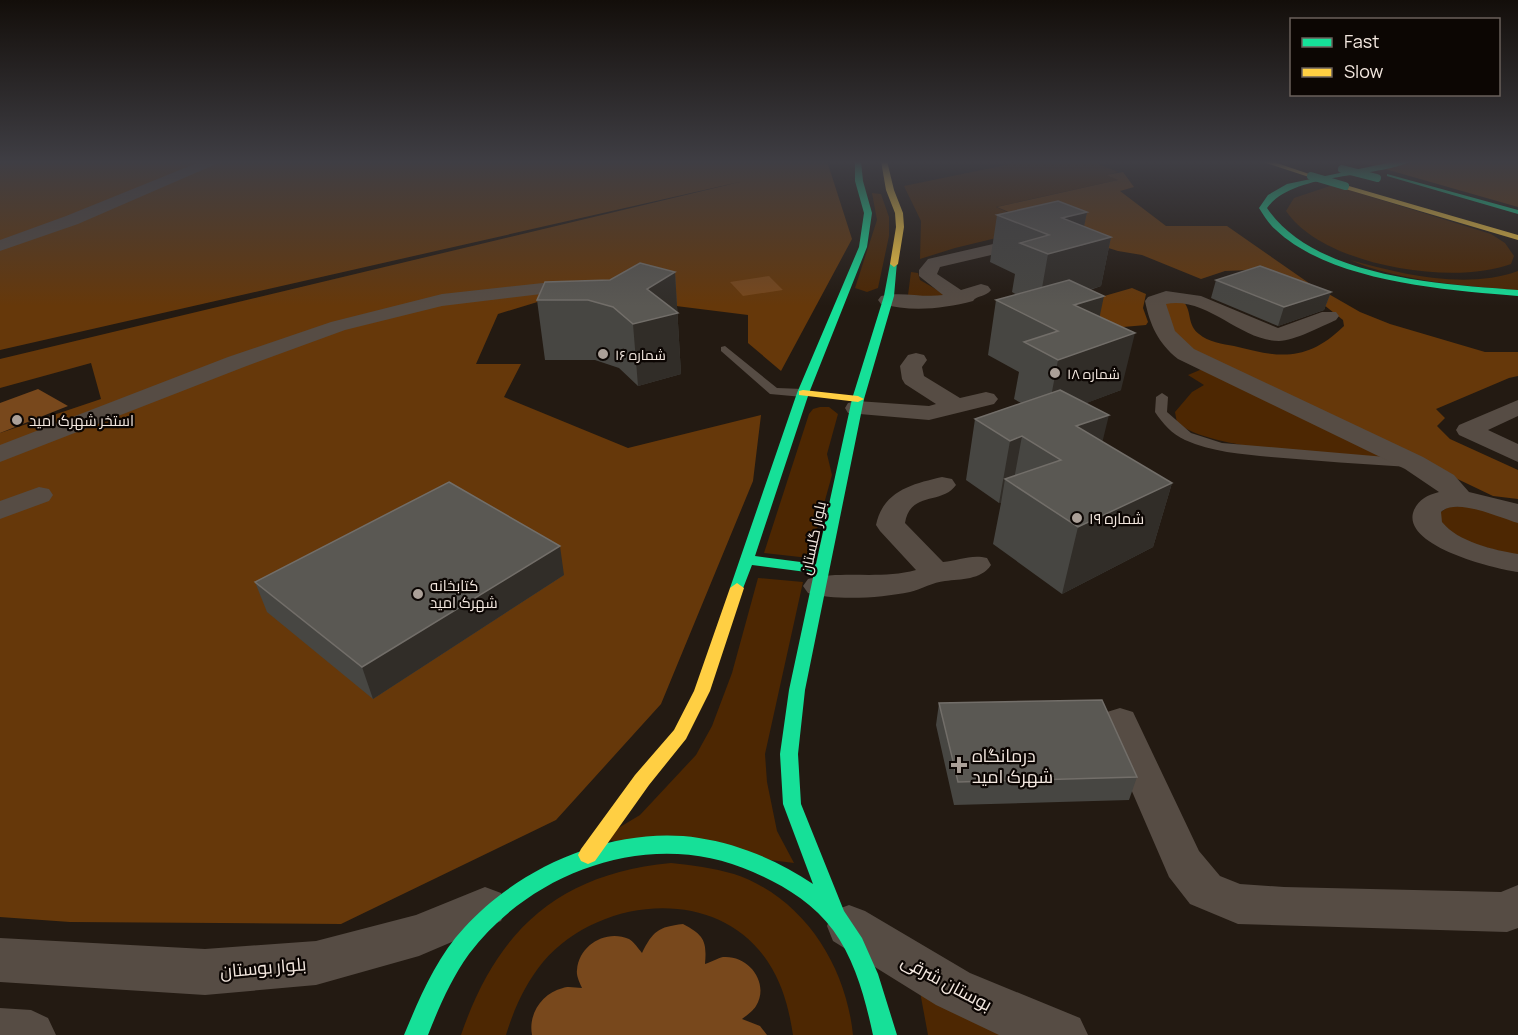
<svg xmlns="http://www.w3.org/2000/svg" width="1518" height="1035" viewBox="0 0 1518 1035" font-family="Manrope,Cairo,sans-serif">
<rect width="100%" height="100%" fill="#231a12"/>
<path fill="#4d2702" d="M1025,161H1091L1118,172L1106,175L1118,180L996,207L1042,227L955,248L920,259L921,221L904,186Z
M1333,185L1491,234L1505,243L1514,256L1511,264C1453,286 1323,266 1286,211L1294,198Z
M872,193L881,194L889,217V236L878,288L867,292L855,288L877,220Z
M1350,260C1401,274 1466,290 1518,271V290C1469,287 1394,280 1350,260Z
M911,272L918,273L920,280L944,294L943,296L932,298L908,295Z
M1207,367L1403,460C1350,455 1215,453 1177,423L1175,412L1192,392L1204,385L1188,375Z
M820,407H829L838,414L827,454L832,475L809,558L764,553L809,414L813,409Z
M1472,505L1518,521V554H1512C1493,549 1435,539 1441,512L1448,507Z
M758,578L803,582L765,754L767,782L777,831L794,863L600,839L640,815L696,755L712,726L732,673Z
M671,863C692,865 713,868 734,874C803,897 846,965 853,1035H793C789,1009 783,985 768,962C717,884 598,897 543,962C525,984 514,1009 506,1035H461C497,930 558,874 671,863Z
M918,981L1006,1035H928Z"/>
<path fill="#66380a" d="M0,161H827L852,239L781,371L748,343V315L676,306L557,296L498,314L476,364H521L504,397L628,448L761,415L753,481L661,704L556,820L341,924L70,922L0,917V433L101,399L91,363L0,388V359L744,181L0,350Z
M1357,161H1518V207Z
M1123,172L1134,187L1120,191L1166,226H1227L1316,288L1250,270L1225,271L1201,279L1142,255L1118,251L1051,230L997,207L1118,180L1106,175Z
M1132,288L1146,294L1143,308L1148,322L1146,325L1123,327L1042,314Z
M1320,289L1360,312L1390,324L1485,352H1518V376L1509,378L1436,409L1445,418L1437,426L1450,439L1518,470V499L1493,496L1192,352L1171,327L1164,300L1184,302C1192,312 1187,325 1199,334C1208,342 1223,344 1234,346C1280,358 1307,362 1344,326L1343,320L1305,290Z"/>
<path fill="#78481c" d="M769,276L783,290L743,296L730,282Z
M38,389L68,406L0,433V403Z
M683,924C704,935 707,941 705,964C711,962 718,958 723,957C749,955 770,983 756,1006C753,1011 746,1016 742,1019L760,1026L767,1035H532C528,1014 542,993 563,988C568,986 576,988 582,988C580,983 576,976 577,970C579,945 606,929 629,939C634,942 638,948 642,953C653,931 658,927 683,924Z"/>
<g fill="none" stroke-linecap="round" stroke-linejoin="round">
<path fill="#564c44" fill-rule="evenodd" d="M725,346L777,388L803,389L809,393L803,397L770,394L721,351V347Z
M1162,393L1168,397L1167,412L1191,433L1222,443L1409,459L1416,463L1409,467C1363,464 1317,461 1271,457C1242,454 1211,452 1185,440C1172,434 1163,424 1155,412L1156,397Z"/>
<path fill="#564c44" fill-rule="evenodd" d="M202,161H223L78,224L0,251V240L66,216Z
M1028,236L1034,237L1037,241L1034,245L940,267L937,274L961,290L981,284L988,286L991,290C986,297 977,295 973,301C943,309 911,312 881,304L878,300L881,296C901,291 922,298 943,295L919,276V270L928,259Z
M543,283L550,285L553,289L550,293L442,306L345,330L244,367L0,462V445L228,357L331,322L442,294Z
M1166,291L1201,296L1278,328L1322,312H1336L1339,316L1336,320C1322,326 1294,341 1279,341C1240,341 1207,296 1166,304L1175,331L1194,349L1423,457L1454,475L1469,492L1518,504V523C1500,518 1456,497 1441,512L1442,522C1458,542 1494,550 1518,554V572C1496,569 1399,546 1414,510C1419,499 1428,495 1439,492L1405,469L1178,359C1158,343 1150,325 1145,301L1148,297Z
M916,353L924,355L927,360L922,367L924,376L960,398L986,392L994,394L998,399L994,404L929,420L848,413L845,408L848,403L857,401L929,406L936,404L905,384L902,379L900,366L908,355Z
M1518,400V416L1488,430L1518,444V462L1459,435L1456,430L1459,425Z
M942,477L952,479L956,485C942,505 910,491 905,523L943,562C958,561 971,554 987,558L991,565C981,580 961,579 945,581C933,582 922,589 910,592C881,598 836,601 808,593L803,586L808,579C843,570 880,580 916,570L880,531L876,525C883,491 912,484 942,477Z
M39,487L49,489L53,495L49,501L0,519V501Z
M1120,708L1133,712L1199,851L1220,876L1240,884L1284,887L1501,892L1518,885V928L1507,932L1238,924L1190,904L1169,877L1102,722L1107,712Z
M485,887L501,893L507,907L501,921L419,956L316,985L205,995L0,982V938L205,949L316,941L416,915Z
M849,905L865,911L970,973L1080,1018L1088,1035H999L936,1005L833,941L827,926L833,911Z
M0,1008L31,1010L48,1018L56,1035H0Z"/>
<path fill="#16e098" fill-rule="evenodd" d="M855,161H861L863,181L872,213L867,247L809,393L755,556L816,564L852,399L884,296L890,264L897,262L894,296L864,399L805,690L798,754L801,804L844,911L862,938L878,974L897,1035H873C865,998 855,960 833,930C813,903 783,885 753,872C654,827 533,869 469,954C451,979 439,1007 428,1035H404C420,997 436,958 464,928C520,866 615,825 699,838C739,844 779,861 813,884L783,804L780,754L789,690L814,573L752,565L742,591H732L730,588L797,393L859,247L864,213L855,181Z
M1397,161H1412C1373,179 1293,172 1267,208C1315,278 1440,284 1518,290V296C1446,290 1331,282 1276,230C1269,224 1264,216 1259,208L1268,195L1287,184Z
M1387,174L1518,210V214L1387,176Z"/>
<path fill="#ffcf43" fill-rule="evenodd" d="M881,161H887L894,190L903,213L904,227L898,264L894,267L890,264L896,227L895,213L886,190Z
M1260,161H1271L1315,176L1309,177Z
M1342,184L1518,235V240L1342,188Z
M803,390L858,396L864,399L858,402L799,395V391Z
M737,583L744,588L710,691L686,739L649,785L595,861L588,864L581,861L578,855L581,849L635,775L674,730L694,691L730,588Z"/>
<path stroke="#16e098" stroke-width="8" d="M1342,169L1377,178
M1311,176L1345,186"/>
</g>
<path fill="#474642" d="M1087,212L1084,226L1111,237L1101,286L1090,290L1100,317L1121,390L1086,403L1102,442L1172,483L1153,547L1062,594L993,544L1001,503H999L966,480L975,419L1021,403L1014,399L1019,372L988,355L996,300L1017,295L1012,292L1015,274L990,262L997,215Z
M675,272L681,374L638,386L619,368L595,360H545L537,300L610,280Z
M1216,280L1331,292L1324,310L1278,326L1211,298Z
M564,575L373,699L267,612L255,582Z
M939,703L1137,777L1129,800L954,805L936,725Z"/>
<path fill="#312d28" d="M1087,212L1080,246L1111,237L1101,286L1039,305L1048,254L1062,218Z
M675,272L681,374L638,386L633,324L647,289Z
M1331,292L1324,310L1278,326L1284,307Z
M1104,296L1093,348L1135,333L1121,390L1047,418L1058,360L1074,305Z
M1109,415L1094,476L1076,426Z
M1022,436L1013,485L1005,479L1001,503H999L1010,441Z
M1172,483L1153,547L1062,594L1078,527Z
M560,546L564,575L373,699L362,667Z"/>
<path fill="#5a5853" stroke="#726e69" stroke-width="1.5" d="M1058,201L1087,212L1062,218L1111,237L1048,254L1020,243L1049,235L997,215Z
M640,263L675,272L647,289L678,313L633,324L613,307L588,300H537L545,282L610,280Z
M1260,266L1331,292L1284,307L1216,280Z
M1069,280L1104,296L1074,305L1135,333L1058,360L1024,342L1058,331L996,300Z
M1060,390L1109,415L1076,426L1172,483L1078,527L1005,479L1061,460L1022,436L1010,441L975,419Z
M449,482L560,546L362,667L255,582Z
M1102,700L1137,777L958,782L939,703Z"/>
<linearGradient id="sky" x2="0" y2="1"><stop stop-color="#130e0a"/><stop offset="0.53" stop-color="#3f3e44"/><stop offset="1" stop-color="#3f3e44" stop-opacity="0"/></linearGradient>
<rect width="1518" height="306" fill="url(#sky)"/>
<g fill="#aba098" stroke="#0c0603" stroke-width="2">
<circle cx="603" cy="354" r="6"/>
<circle cx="1055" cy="373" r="6"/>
<circle cx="17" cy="420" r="6"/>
<circle cx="1077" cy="518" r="6"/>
<circle cx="418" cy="594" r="6"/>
<path d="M956 756h6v6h6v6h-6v6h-6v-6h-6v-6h6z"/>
</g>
<g text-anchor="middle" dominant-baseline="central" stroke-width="4.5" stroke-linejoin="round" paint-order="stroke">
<g font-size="14" fill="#f4e8e0" stroke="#0c0603" text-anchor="start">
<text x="615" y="354">شماره ۱۶</text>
<text x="1067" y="373">شماره ۱۸</text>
</g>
<g font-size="15" fill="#f4e8e0" stroke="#0c0603" text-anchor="start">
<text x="29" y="420">استخر شهرک امید</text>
<text x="1089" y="518">شماره ۱۹</text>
<text x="430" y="585">کتابخانه<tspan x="430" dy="17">شهرک امید</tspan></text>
</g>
<g font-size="15" fill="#f4e8e0" stroke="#0c0603">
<text transform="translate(813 538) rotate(-78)">بلوار گلستان</text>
</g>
<g font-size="18" fill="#f4e8e0" stroke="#0c0603" text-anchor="start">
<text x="972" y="755">درمانگاه<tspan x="972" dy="21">شهرک امید</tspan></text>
</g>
<g font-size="18" fill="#f4e8e0" stroke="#0c0603">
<text transform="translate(263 967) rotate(-5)">بلوار بوستان</text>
<text transform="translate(947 982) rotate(28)">بوستان شرقی</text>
</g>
</g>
<rect x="1290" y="18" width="210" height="78" fill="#0c0603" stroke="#69605b" stroke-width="1.5"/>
<rect x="1302" y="38" width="30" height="9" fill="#16e098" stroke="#69605b" stroke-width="1.5"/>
<text x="1344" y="48" font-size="18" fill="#f4e8e0">Fast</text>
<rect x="1302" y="68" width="30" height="9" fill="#ffcf43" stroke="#69605b" stroke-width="1.5"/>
<text x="1344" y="78" font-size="18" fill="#f4e8e0">Slow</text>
</svg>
